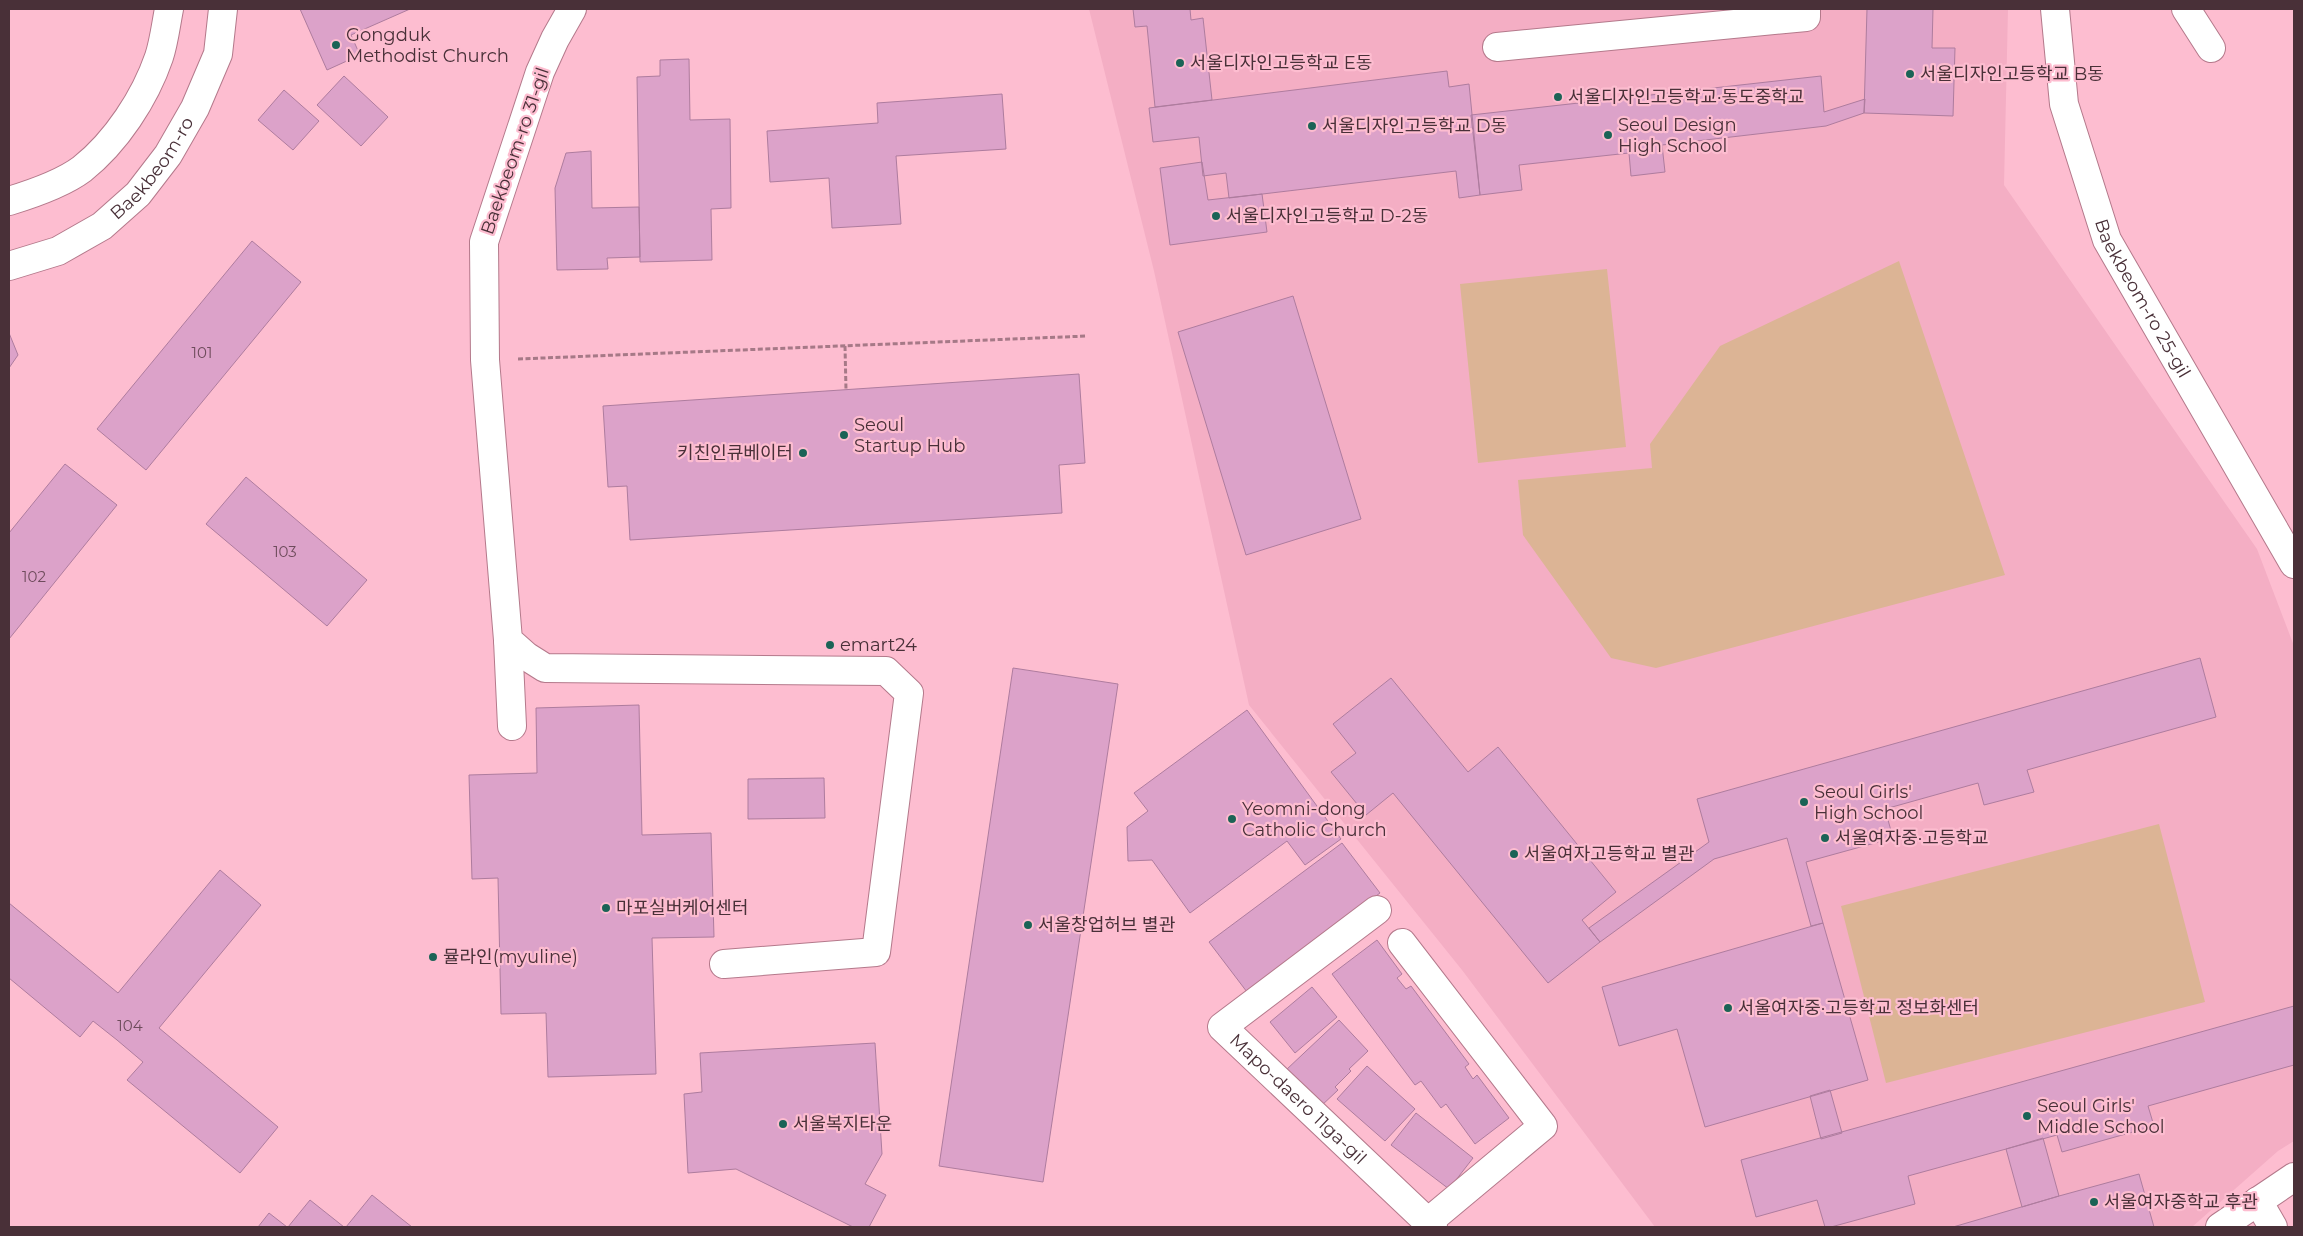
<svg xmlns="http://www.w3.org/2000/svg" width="2303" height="1236" viewBox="0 0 2303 1236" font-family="Montserrat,'Noto Sans KR',sans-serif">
<rect width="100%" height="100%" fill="#fdbdd0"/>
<path fill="#f4aec4" d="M1089,9H2008L2004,185L2257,549L2294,646V1141L2278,1151L2192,1227H1655L1462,970L1249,705L1154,271Z"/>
<path fill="#dcb495" d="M1899,261L2005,575L1656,668L1611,658L1523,535L1518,480L1652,468L1650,444L1720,346Z
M1607,269L1626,447L1478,463L1460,284Z
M2159,824L2205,1002L1886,1083L1841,906Z"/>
<path fill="#dca2c9" stroke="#ae7c9e" d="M300,9H410L351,35L360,55L327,70Z
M1133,9H1190L1191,20L1203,18L1212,100L1155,107L1147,26L1135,27Z
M1867,9H1933L1932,48H1955L1953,116L1864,113Z
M689,59L690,120L730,119L731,208L711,209L712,260L640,262L637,77L660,76V60Z
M1447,71L1449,87L1469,84L1480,195L1459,198L1456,171L1229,198L1226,173L1203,176L1199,137L1153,142L1149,108Z
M344,76L388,117L361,146L317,105Z
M1821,76L1824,112L1865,99L1864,113L1826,126L1662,145L1665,172L1631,176L1629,153L1519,165L1522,190L1480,195L1471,115Z
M284,90L319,121L293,150L258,120Z
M1002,94L1006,149L896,156L901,224L832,228L829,178L770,182L767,131L878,123L877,103Z
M591,151L592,208L639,207L640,257L607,258L608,269L557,270L555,188L566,153Z
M1202,162L1208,200L1262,194L1267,232L1170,245L1160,168Z
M252,241L301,282L146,470L97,429Z
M1293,296L1361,519L1246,555L1178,332Z
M9,333L18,355L9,368Z
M1079,374L1085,463L1059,465L1062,513L630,540L627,486L608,487L603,406Z
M65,464L117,505L9,639V533Z
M246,477L367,580L327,626L206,524Z
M2200,658L2216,717L2027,770L2034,792L1984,805L1978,783L1885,809L1893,838L1806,862L1823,923L1811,926L1787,838L1714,859L1600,942L1589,928L1709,842L1697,799Z
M1013,668L1118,684L1043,1182L939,1166Z
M1391,678L1468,772L1498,747L1616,892L1582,920L1600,942L1548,983L1393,793L1366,815L1331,772L1356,753L1333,724Z
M639,705L642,835L711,833L714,937L652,938L656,1074L548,1077L546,1013L501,1014L498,878L472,879L469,775L537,773L536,708Z
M1247,710L1341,839L1305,865L1287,841L1190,913L1152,860L1128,861L1127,827L1148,811L1134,793Z
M824,778L825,818L748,819V779Z
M1342,843L1380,893L1247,992L1209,942Z
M220,870L261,905L159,1028L278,1127L240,1173L127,1080L143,1062L117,1040L93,1021L80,1037L9,978V903L118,993Z
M1823,923L1868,1080L1705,1127L1677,1029L1619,1046L1602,987Z
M1377,940L1402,974L1397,978L1406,989L1411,986L1469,1064L1465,1067L1473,1079L1477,1075L1509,1118L1475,1144L1446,1104L1441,1108L1421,1081L1415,1085L1332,974Z
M1312,987L1337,1017L1295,1053L1270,1022Z
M2294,1006V1065L2148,1106L2154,1126L2062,1152L2057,1135L1908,1176L1915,1204L1831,1227H1825L1817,1200L1756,1217L1741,1160Z
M1339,1020L1368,1051L1349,1069L1351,1071L1335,1087L1338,1090L1320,1107L1286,1070Z
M875,1043L882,1154L865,1184L886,1195L869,1227H853L736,1169L688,1173L684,1094L702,1092L700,1053Z
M1367,1066L1415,1109L1385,1141L1337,1099Z
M1830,1090L1842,1133L1821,1139L1810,1096Z
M1416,1113L1473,1158L1449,1189L1391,1145Z
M2043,1138L2059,1196L2022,1207L2006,1149Z
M2139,1174L2154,1227H1953L2059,1196Z
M372,1195L398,1216L412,1227H346Z
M310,1200L344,1227H288Z
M269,1213L287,1227H258Z"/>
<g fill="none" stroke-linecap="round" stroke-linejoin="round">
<defs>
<g id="minor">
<path d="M572,9L555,39L540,72L484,242L485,360L508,640L526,656L545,668L886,671L909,693L876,952L724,964"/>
<path id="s1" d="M2055,9L2064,104L2107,240L2294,564"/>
<path d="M2186,9L2211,48"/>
<path d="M1497,47L1806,17V9"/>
<path d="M9,201C32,194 62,184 82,169C116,142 145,98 159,57C164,42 166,24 169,9"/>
<path id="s2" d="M9,266L58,251L102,226L138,194L168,155L195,108L218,54L223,9"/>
<path d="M508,640L512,726"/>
<path id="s3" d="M1377,910L1222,1027L1433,1227"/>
<path d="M1402,943L1543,1126L1428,1222"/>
<path d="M2258,1201L2273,1227"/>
<path d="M2220,1227L2294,1177"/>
</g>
</defs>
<use href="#minor" stroke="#b4798b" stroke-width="30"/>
<path stroke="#a67987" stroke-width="3" stroke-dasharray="5 2.5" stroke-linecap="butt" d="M845,346L846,390
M518,359L1087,336"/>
<use href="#minor" stroke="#fff" stroke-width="28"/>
</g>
<g fill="#1b6356" stroke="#fdbdd0" stroke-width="2">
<circle cx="336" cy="45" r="5"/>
<circle cx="1180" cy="63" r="5"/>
<circle cx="1910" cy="74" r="5"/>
<circle cx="1558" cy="97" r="5"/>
<circle cx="1312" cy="126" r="5"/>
<circle cx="1608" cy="135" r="5"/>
<circle cx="1216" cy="216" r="5"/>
<circle cx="844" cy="435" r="5"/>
<circle cx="803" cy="453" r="5"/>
<circle cx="830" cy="645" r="5"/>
<circle cx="1804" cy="802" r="5"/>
<circle cx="1232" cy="819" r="5"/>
<circle cx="1825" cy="838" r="5"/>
<circle cx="1514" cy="854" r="5"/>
<circle cx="606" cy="908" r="5"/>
<circle cx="1028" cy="925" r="5"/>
<circle cx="433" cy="957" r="5"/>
<circle cx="1728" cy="1008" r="5"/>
<circle cx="2027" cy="1116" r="5"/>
<circle cx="783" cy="1124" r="5"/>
<circle cx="2094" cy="1202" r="5"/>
</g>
<g text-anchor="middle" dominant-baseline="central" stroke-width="4.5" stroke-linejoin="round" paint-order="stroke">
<g font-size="15" fill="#6e4c5c">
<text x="202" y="352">101</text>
<text x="285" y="551">103</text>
<text x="34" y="576">102</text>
<text x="130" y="1025">104</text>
</g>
<g font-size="18" fill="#493038" stroke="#fdbdd0" text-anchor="start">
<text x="346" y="35">Gongduk<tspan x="346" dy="21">Methodist Church</tspan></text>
<text x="1190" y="63">서울디자인고등학교 E동</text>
<text x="1920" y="74">서울디자인고등학교 B동</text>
<text x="1568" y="97">서울디자인고등학교·동도중학교</text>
<text x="1618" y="125">Seoul Design<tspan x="1618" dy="21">High School</tspan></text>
<text x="1322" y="126">서울디자인고등학교 D동</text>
<text x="1226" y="216">서울디자인고등학교 D-2동</text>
<text x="854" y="425">Seoul<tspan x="854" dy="21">Startup Hub</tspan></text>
<text x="793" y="453" text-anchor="end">키친인큐베이터</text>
<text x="840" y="645">emart24</text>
<text x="1814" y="792">Seoul Girls'<tspan x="1814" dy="21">High School</tspan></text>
<text x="1242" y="809">Yeomni-dong<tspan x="1242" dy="21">Catholic Church</tspan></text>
<text x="1835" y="838">서울여자중·고등학교</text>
<text x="1524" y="854">서울여자고등학교 별관</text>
<text x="616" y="908">마포실버케어센터</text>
<text x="1038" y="925">서울창업허브 별관</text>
<text x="443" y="957">뮬라인(myuline)</text>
<text x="1738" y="1008">서울여자중·고등학교 정보화센터</text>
<text x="2037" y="1106">Seoul Girls'<tspan x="2037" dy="21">Middle School</tspan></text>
<text x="793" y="1124">서울복지타운</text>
<text x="2104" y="1202">서울여자중학교 후관</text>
</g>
<g font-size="18" fill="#493038" stroke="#fdbdd0">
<text transform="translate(515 151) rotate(-71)">Baekbeom-ro 31-gil</text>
<text stroke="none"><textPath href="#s2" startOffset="179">Baekbeom-ro</textPath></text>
<text stroke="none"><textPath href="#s1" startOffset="306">Baekbeom-ro 25-gil</textPath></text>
<text stroke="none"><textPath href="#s3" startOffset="299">Mapo-daero 11ga-gil</textPath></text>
</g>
</g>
<rect width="2303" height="1236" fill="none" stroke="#493038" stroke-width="20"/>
</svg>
